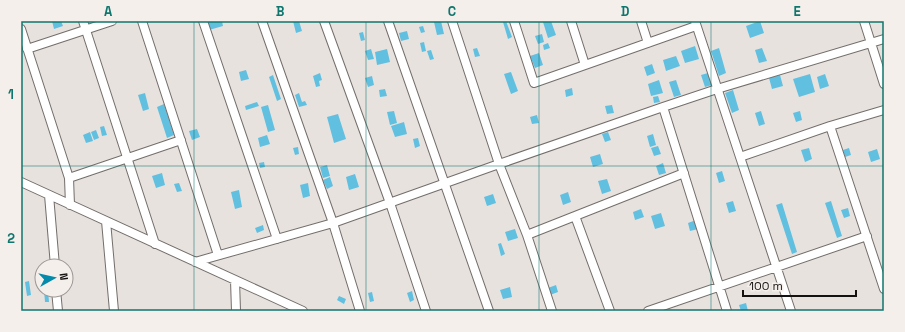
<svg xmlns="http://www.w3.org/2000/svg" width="905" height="332" viewBox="0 0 905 332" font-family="'Space Grotesk',sans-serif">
<rect width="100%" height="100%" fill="#e8e2df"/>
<path fill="#61c0e0" d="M52,21H61L63,26L54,29Z
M206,21H222L223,26L209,30Z
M293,21H299L302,31L296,33Z
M441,21L444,34L437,35L434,22Z
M506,21L512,37L508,39L503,22Z
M547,21H551L556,35L548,38L543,22Z
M760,21L764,33L750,38L746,26Z
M423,26L425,32L421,33L419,27Z
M407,31L409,39L401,41L399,33Z
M363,32L365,40L361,41L359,33Z
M542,34L544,42L538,44L535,36Z
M424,42L426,51L422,52L420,43Z
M548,43L550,48L544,50L543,45Z
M695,46L699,59L685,63L681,51Z
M477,48L480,56L475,57L473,49Z
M719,48L726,73L719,76L711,51Z
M762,48L767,61L759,63L755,50Z
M371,49L374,59L368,60L365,51Z
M387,49L390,62L377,65L375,52Z
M431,50L434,59L430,60L427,51Z
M539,53L543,65L535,68L530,56Z
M676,56L680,66L666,71L663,60Z
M652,64L655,73L647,76L644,67Z
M246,70L249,79L241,81L239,72Z
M511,72L518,91L511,94L504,74Z
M320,73L322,80L319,81L320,86L316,87L313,76Z
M708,73L712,85L705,87L701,75Z
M810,74L815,92L799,97L793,79Z
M825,74L829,86L820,89L817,77Z
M273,75L281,99L277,101L269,77Z
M780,75L783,86L772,89L769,78Z
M372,76L374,85L368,87L365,78Z
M659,80L663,93L651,96L648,84Z
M676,80L681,95L674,97L669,82Z
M572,88L573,95L566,97L565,90Z
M385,89L387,96L380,97L379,90Z
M733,90L739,110L732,113L725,93Z
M145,93L149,109L143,111L138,95Z
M299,93L302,102L305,101L307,105L299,107L295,95Z
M658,96L660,102L654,103L653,97Z
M257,102L259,106L246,110L245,106Z
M164,104L174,135L167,138L157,107Z
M268,105L275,130L268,132L261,107Z
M612,105L614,113L607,114L605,106Z
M394,111L397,123L390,125L387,112Z
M761,111L765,124L759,126L755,113Z
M800,111L802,120L796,122L793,113Z
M338,114L346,139L334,143L327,117Z
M537,115L539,123L532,124L530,117Z
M404,122L407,134L395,137L391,126Z
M104,126L107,135L102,136L100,127Z
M197,129L200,137L192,140L189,131Z
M96,130L99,138L94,140L91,132Z
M90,132L93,141L86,143L83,135Z
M608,132L611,140L605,142L602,134Z
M653,134L656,145L650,147L647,136Z
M267,135L270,144L260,147L258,138Z
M418,138L420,146L415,148L413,139Z
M658,146L661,154L654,156L651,148Z
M298,147L299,154L295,155L293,148Z
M809,148L812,159L805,162L801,150Z
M849,148L851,155L845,157L843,150Z
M877,149L880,159L871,162L868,152Z
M600,154L603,164L593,167L590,157Z
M264,162L265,167L260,168L259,163Z
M663,163L666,173L659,175L656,166Z
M327,165L330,176L323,178L320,167Z
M722,171L725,181L719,183L716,173Z
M162,173L165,185L156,188L152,176Z
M355,174L359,187L349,190L346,177Z
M330,177L333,186L327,189L323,180Z
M607,179L611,191L602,194L598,181Z
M179,183L182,191L177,192L174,184Z
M308,183L310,196L303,198L300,185Z
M239,190L242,207L235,209L231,192Z
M568,192L571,202L563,205L560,195Z
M493,194L496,203L487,206L484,197Z
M733,201L736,211L729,213L726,203Z
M831,201L842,236L837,238L825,203Z
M782,203L797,252L792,254L776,205Z
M848,208L850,216L844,218L841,210Z
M641,209L644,217L635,220L633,212Z
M661,213L665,226L655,229L651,216Z
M696,220L698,229L690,231L688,223Z
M263,225L264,230L257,233L255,228Z
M515,229L518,238L508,241L505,232Z
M501,243L505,254L501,256L498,244Z
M29,281L31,295L27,296L25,282Z
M556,285L558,292L550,295L548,288Z
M510,287L512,297L503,299L500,290Z
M44,290H48L49,302H45Z
M412,291L414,300L410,302L407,293Z
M372,292L374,301L370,302L368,293Z
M339,296L346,299L344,304L337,300Z
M746,303L748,311H741L739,305Z"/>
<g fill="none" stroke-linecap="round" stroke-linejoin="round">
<defs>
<path id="minor" d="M83,21L155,244
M142,21L218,255
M203,21L277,239
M262,21L333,223L360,311
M324,21L390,203L426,311
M388,21L489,311
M452,21L499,164L527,235L552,311
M514,21L534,83L696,26
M571,21L585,65
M641,21L648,43
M695,21L791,311
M864,21L884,84
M21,29L69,178L70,205
M27,49L112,21
M663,107L727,311
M830,126L884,289
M740,157L830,126L884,110
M69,178L181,140
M21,182L303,311
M49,195L55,266
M575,216L610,311
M106,221L114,311
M527,235L684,173
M195,262L333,223L499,164L663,107L717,89L884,39
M235,280L236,311
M56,290L58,311
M648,311L867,236"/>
</defs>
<use href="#minor" stroke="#736e6b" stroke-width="10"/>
<use href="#minor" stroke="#fff" stroke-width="8"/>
</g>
<path fill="none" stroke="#0f766e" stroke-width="1" stroke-opacity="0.55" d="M194,21V311M366,21V311M539,21V311M711,21V311M21,166H884"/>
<rect width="905" height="332" fill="none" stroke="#f5efec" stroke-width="44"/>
<g transform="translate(54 278) rotate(82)"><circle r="19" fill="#f5efec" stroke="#9b9794"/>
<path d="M0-3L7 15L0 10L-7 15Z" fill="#048aaa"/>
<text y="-6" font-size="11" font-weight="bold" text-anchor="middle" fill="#141211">N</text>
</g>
<path d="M743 290v6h113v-6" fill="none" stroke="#141211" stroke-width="2"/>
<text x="749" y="290" font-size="12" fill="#141211" stroke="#f5efec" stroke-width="3" paint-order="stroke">100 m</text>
<rect x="22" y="22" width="861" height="288" fill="none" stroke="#0f766e" stroke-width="1.5"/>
<g font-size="13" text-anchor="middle" font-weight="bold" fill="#0f766e">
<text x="108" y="16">A</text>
<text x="280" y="16">B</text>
<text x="452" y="16">C</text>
<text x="625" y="16">D</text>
<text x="797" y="16">E</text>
<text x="11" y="99">1</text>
<text x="11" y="243">2</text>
</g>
</svg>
